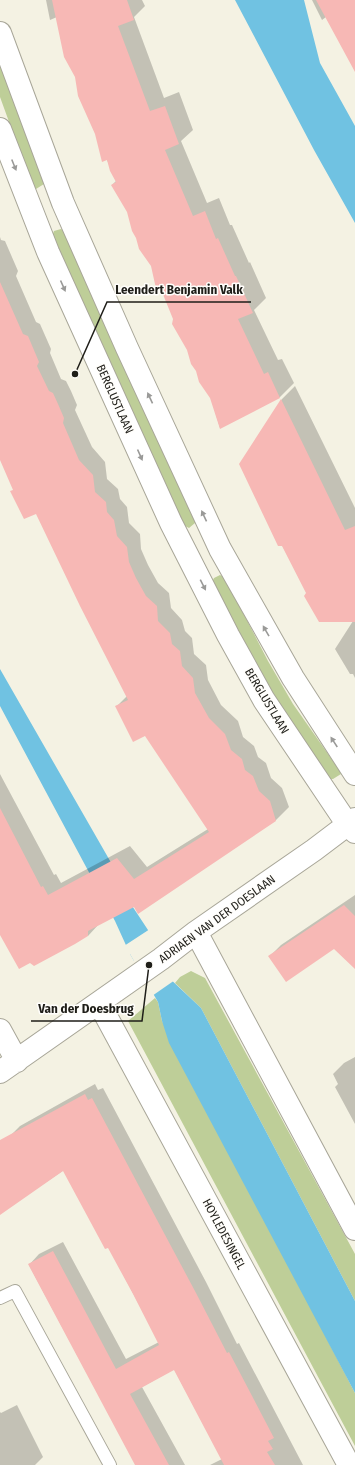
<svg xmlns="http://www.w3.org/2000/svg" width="355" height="1465" viewBox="0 0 355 1465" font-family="'Fira Sans Condensed',sans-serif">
<rect width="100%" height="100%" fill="#f4f2e3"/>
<path fill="#bece98" d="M0,58L45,180L44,184L36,189L32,185L0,97Z
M61,229L65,231L197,519L195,523L189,528L185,526L141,435L52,236L54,231Z
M220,575L225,578L268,661L293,704L340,771L341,774L333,779H329L281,709L257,668L212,582L214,578Z
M191,971L205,978L355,1254V1301L201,1008L175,983L180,977Z
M155,998L158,1002L162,1021L355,1393V1446L128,1021Z"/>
<path fill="#70c2e2" d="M235,0H304L320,63L355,126V223L314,150Z
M0,669L121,880L117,883L148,930L149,942L166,975L201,1008L355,1301V1393L169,1043L162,1021L158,1002L130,954L115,921L0,706Z"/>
<path fill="#f4f2e3" d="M150,929L149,941L158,954L167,974L175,980L152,996L148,989V987L132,962L134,961L130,954H128L124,946Z"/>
<path fill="#0003" d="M46,0H142L145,6L134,17L164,98L179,92L193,130L181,141L207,203L219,198L230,225H232L249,263L250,262L266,298L254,310L278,360L282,359L294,383L280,397L220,428L211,398L197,371L128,211L112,185L116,181L96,134L76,76L57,17L50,20Z
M312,0H355V70L326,17L322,20Z
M0,237L1,240L5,241L18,271L16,276L36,322L40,324L51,349L50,353L61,379L66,381L71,391L77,405L75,410L92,447L105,462L107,479L118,489L120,499L127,507L129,523L140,534L141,549L148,565L158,583L169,593L171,608L182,620L185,631L192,638L194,654L206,665L208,680L221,705L238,721L243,737L254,746L258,757L266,763L271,778L282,788L289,807L276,820L138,912L134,906L99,924L88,936L0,933V774L54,875L56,874L61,883L130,846L147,867L208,829L146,734L117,706L127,696L37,512L14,489L0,457Z
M295,386L355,508V678L353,674H350L335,649L353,621L307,593L240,464L282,399Z
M355,895V968L334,948L270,956L281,945Z
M355,1057V1124L335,1087L338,1084L333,1074L344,1063Z
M95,1084L98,1090L103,1088L206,1282L237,1344L239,1343L303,1465H210L222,1459L174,1369L142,1387L185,1465H136L29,1265L39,1254L63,1242L126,1359L159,1342L108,1246L64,1170L0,1213V1143L10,1136L20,1126Z
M17,1405L43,1457L35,1465H0V1412L1,1413Z"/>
<path fill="#f7b8b5" d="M52,0H127L134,20L118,26L150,111L165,106L179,144L165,150L193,216L205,211L216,239L218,238L235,276H236L253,313L238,319L264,374L268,372L280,398L220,429L210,398L199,382L196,371L191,364L187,350L172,324L173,319L162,292L157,293L151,266L139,249L136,238L132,231L127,212L111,185L116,182L110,171L107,160L102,162L95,134L78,96L75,77L64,57Z
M316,0H355V72Z
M0,282L23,334L28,336L39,362L37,366L49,391L53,393L58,404L64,418L63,423L79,460L93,475L95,492L106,502L107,512L114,520L117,536L127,547L129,562L136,578L146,596L157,606L158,621L170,633L172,644L180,651L182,666L193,678L195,693L209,718L225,734L231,750L242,759L245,770L253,776L259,791L270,801L276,821L138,914L134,907L88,931V936L75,944L34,966L30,963L19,969L0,935V808L41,887L43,886L48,895L117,858L134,879L209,832L145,736L133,742L115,706L128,700L80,606L36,514L24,519L10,491L13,490L0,460Z
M281,399L345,530L355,526V622H319L304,596L306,593L282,546H278L239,464Z
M344,905L355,916V969L334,949L286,982L268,956Z
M85,1094L88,1100L92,1098L196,1293L227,1353L229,1352L274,1438L268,1441L273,1449L267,1452L275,1465H224L174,1370L130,1394L169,1465H135L28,1264L53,1251L116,1369L159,1345L133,1294L108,1248L105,1249L63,1171L0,1215V1140Z"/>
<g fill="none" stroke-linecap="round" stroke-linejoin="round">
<defs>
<path id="service" d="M0,1298L15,1291L110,1465"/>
<path id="minor" d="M0,33L63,203L127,348L220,549L293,678L355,774
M0,129L48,252L171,523L228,635L264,700L348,825L355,832
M196,932L355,1229
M99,1003L349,1465
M0,1030L17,1061
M0,1072L161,959L196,932L314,850L355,819"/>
</defs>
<use href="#service" stroke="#a8a698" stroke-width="14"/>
<use href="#minor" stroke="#a8a698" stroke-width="24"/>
<use href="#service" stroke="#fff" stroke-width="12"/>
<use href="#minor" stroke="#fff" stroke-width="22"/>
</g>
<defs><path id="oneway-solid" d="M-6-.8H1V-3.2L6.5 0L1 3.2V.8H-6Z"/></defs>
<g fill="#9a9a98">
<use href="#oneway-solid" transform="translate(14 165) rotate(68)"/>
<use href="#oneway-solid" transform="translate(63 286) rotate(66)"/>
<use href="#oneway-solid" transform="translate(150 398) rotate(-115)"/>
<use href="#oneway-solid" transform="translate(140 455) rotate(66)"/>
<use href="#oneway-solid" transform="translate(204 516) rotate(-115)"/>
<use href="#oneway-solid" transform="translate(203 585) rotate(63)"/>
<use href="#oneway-solid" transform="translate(266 631) rotate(-120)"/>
<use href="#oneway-solid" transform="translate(334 742) rotate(-123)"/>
</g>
<g text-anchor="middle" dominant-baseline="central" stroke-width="3" stroke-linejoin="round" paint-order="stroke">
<g font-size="12" fill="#1f1e19" stroke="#fffefb">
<text transform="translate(115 399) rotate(66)">BERGLUSTLAAN</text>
<text transform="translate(267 701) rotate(59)">BERGLUSTLAAN</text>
<text transform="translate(217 919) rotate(-36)">ADRIAEN VAN DER DOESLAAN</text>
<text transform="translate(224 1234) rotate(62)">HOYLEDESINGEL</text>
</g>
</g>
<path fill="none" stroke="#1f1e19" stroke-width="1.5" d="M75 374L107 302H251M149 965L142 1021H31"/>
<g fill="#1f1e19" stroke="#fffefb" stroke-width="1.5">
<circle cx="75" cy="374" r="4"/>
<circle cx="149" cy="965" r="4"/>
</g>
<g font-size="13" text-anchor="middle" font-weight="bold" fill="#1f1e19" stroke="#fffefb" stroke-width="3" stroke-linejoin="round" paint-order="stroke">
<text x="179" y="294">Leendert Benjamin Valk</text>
<text x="86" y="1013">Van der Doesbrug</text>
</g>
</svg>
